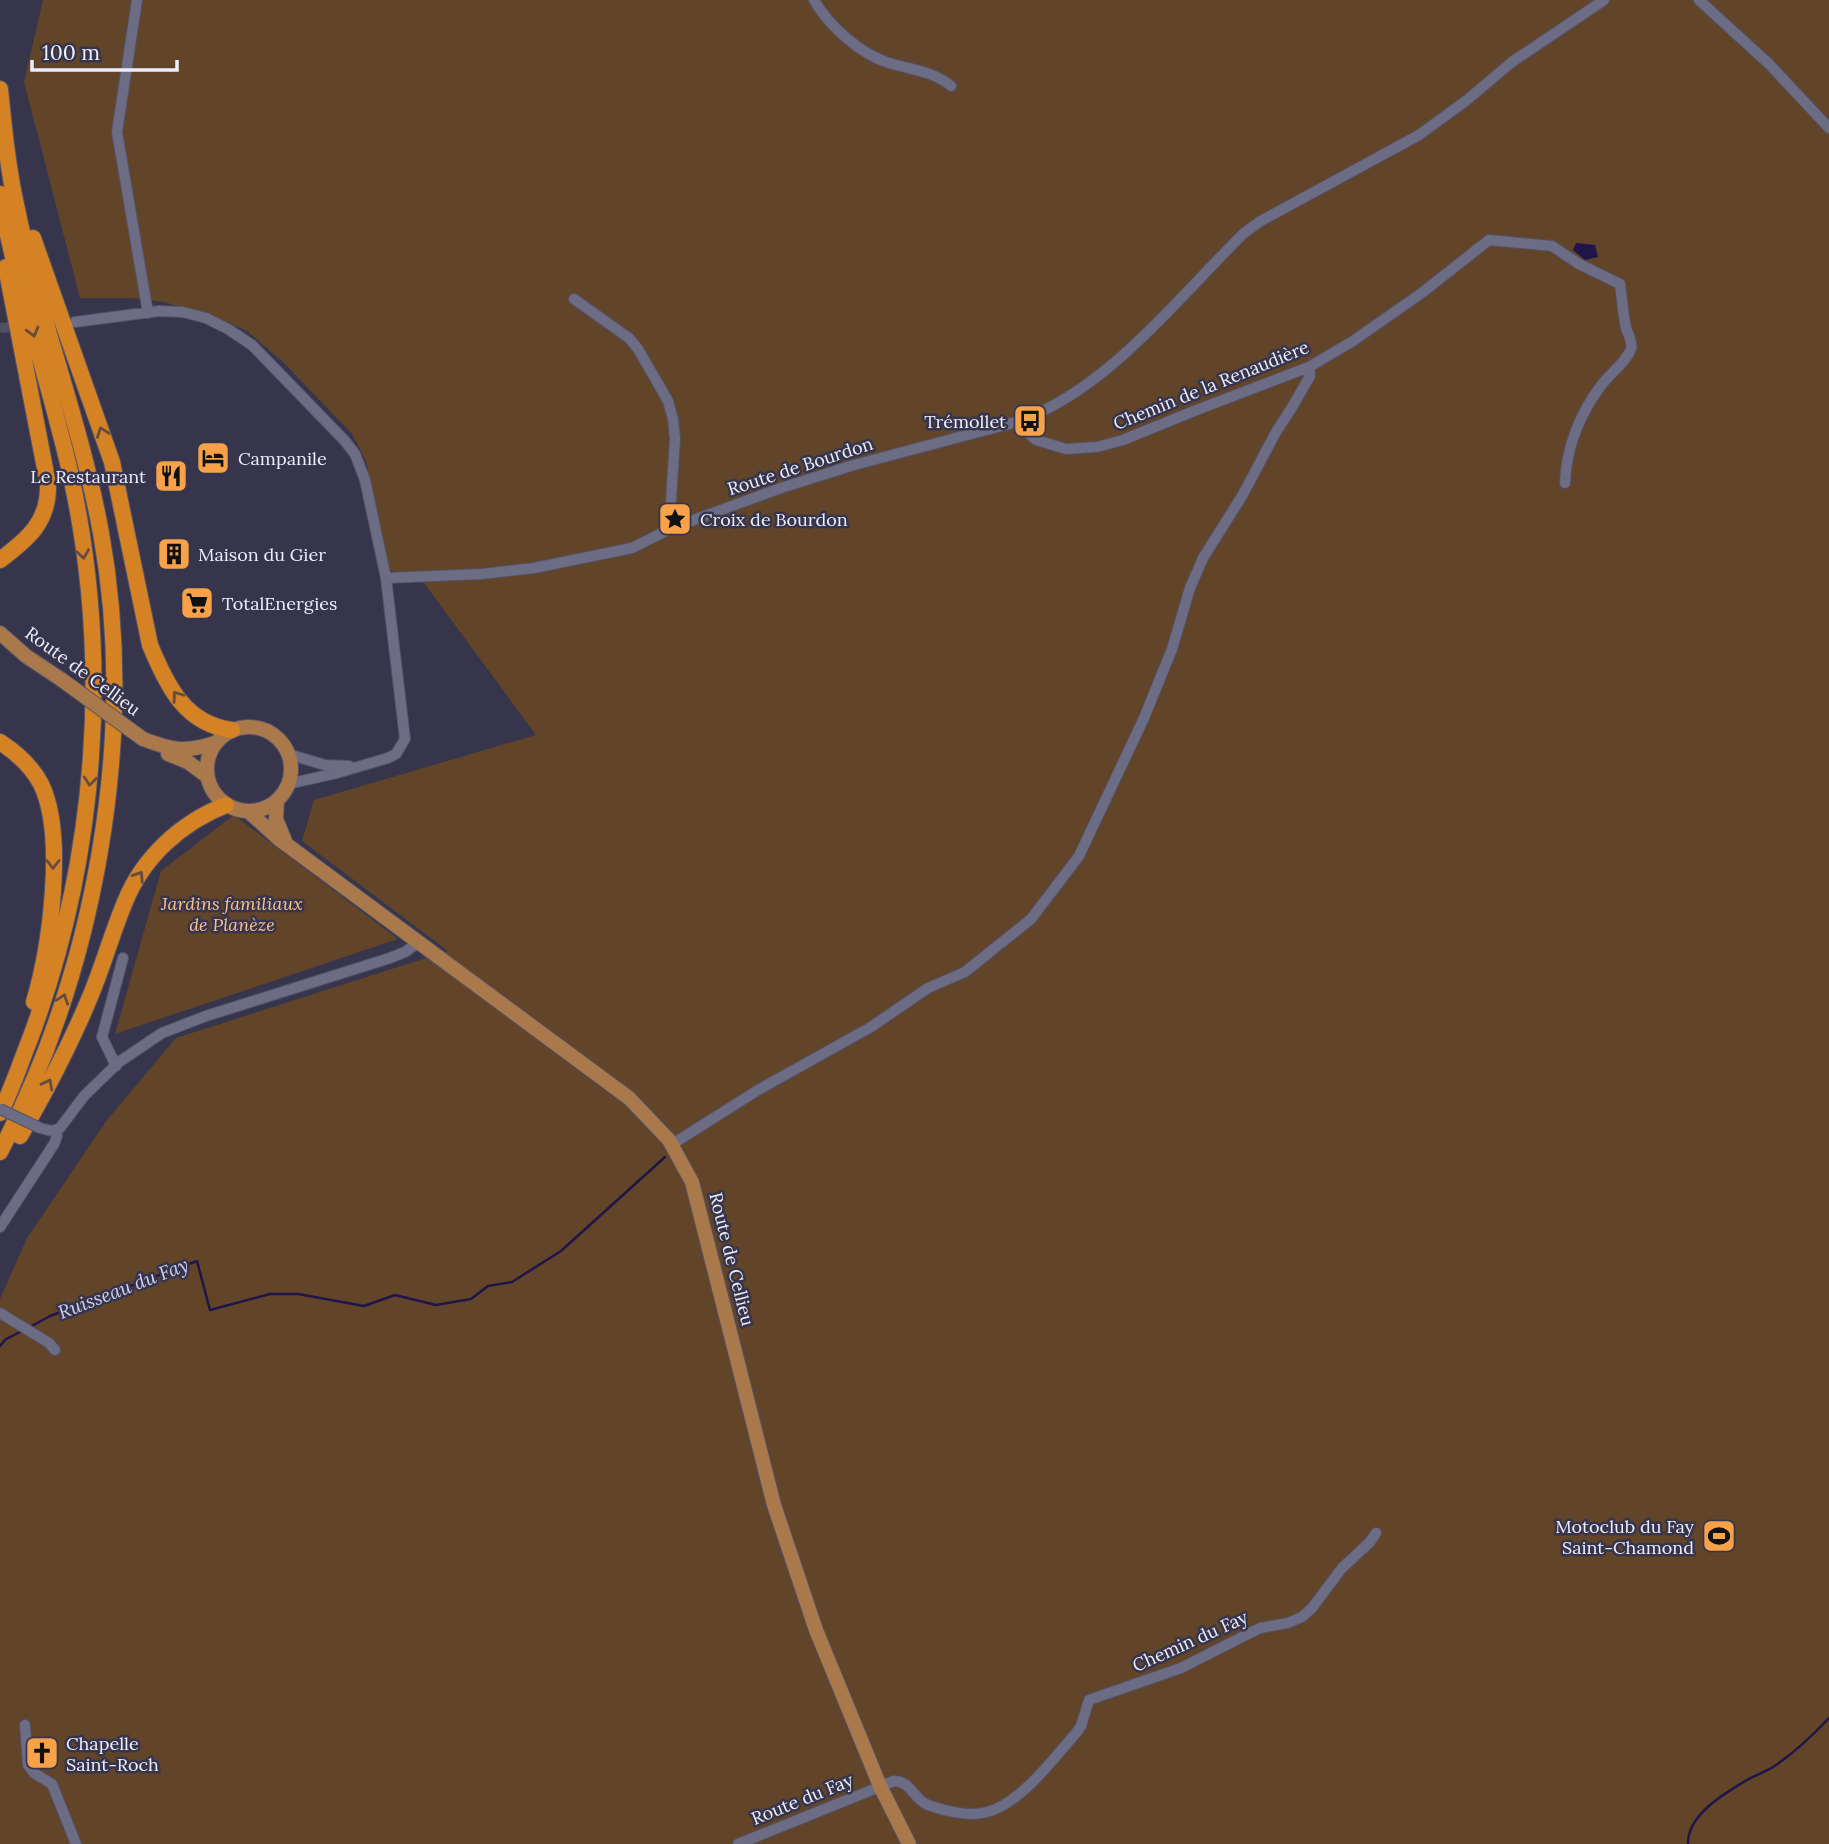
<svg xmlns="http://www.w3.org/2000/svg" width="1829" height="1844" viewBox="0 0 1829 1844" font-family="Lora,serif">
<rect width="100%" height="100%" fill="#36354c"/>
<path fill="#624428" d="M43,0H1829V1844H0V1299L27,1238L107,1120L176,1038L448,951L302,841L314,800L536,735L424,583L389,570L366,461L352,434L283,362L247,331L215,317L164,302L129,298H80L24,82Z
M234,815L398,939L115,1034L161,871Z"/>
<path fill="#1f154a" d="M1576,243L1595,245L1598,257L1585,260L1573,250Z"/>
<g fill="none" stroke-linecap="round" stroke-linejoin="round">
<path stroke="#1f154a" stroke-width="2.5" d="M30,1327L50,1316L197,1261L210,1310L270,1294H298L364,1306L395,1295L436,1305L471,1299L488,1286L512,1282L561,1251L665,1157
M0,1346L6,1339L24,1330
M1688,1844C1687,1815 1725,1793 1747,1780C1757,1774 1768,1771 1776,1765C1795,1752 1813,1735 1829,1718"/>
<path stroke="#515166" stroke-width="10" stroke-dasharray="10 5" stroke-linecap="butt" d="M0,328L22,326"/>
<defs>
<path id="minor" d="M137,0L117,132L148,313
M814,0C829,26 860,54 889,63C909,69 935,72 951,86
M1699,0L1769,64L1829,128
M574,299L629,338L638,349L668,401L673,419L675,439L670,516L672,528
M75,322L159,311L183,312L206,318L228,329L252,345L345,441L355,454L365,480L386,578L405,739L396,754L388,758L337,773L288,784
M1020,421L1026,431L1036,440L1066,449L1097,447L1123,440L1194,411L1309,367L1353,341L1423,292L1489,240L1552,246L1579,264L1620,284C1622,299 1623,314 1626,328C1628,334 1633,342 1631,349C1626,362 1612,372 1603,383C1581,411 1566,447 1565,483
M386,578L482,574L534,568L632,548L672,528L781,488L854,465L1020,421C1110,387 1176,300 1243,234L1259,222L1419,135L1467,100L1512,62L1604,0
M288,754L325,765L349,766
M116,1066L102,1037L123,958
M40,1128L52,1131L60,1128L84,1096L119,1062L162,1033L206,1016L390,958L405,952L419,942
M671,1145L758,1090L871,1027L928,988L965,972L1031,919L1079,856L1144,718L1172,649L1190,588L1203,558L1242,496L1276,432L1291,409L1310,376L1309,367
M0,1227L54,1144L57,1136L55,1130
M0,1313L49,1343L55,1350
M25,1725L28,1765L34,1773L52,1784L76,1844
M738,1844L894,1781C911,1781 913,1799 928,1805C944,1811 970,1817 987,1812C1020,1804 1054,1758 1076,1733L1081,1726L1089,1700L1181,1668L1260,1628L1288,1623L1302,1617L1312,1608L1342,1568L1370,1542L1376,1533"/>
<path id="major" d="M0,633L26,656L62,680
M207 769a42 42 0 1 1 84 0a42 42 0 1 1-84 0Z
M143,739C172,750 185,753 215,743
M168,754L188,762L207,776
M277,800L276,819L285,841
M248,811L279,839L629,1098L669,1140L692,1182L774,1505L816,1630L880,1786L909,1844"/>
<path id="highway" d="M0,89C4,129 8,170 17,209C39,318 81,423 101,533C138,737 95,970 0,1152
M0,194C16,288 49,379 70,472C112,660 97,859 30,1039C20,1064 12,1089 0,1113
M33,238L112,462L150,645C167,686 185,724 232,730
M0,560C28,539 49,522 48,484L6,267
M0,742C17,753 31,765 41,784C66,835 50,948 34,1002
M20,1136C46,1091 70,1045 90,997C103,966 112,933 125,902C143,857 182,822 226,805"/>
</defs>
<use href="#minor" stroke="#545266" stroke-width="12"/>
<use href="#major" stroke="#545266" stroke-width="16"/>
<use href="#highway" stroke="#545266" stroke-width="18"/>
<use href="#minor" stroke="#6c6c85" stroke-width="10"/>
<use href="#major" stroke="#aa794b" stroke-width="14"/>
<use href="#highway" stroke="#d48224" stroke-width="16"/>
<defs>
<path id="minor-bridge" d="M0,1109L40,1128"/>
<path id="major-bridge" d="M62,680L143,739"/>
</defs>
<use href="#minor-bridge" stroke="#545266" stroke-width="12" stroke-linecap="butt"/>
<use href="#major-bridge" stroke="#545266" stroke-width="16" stroke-linecap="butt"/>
<use href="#minor-bridge" stroke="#6c6c85" stroke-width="10"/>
<use href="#major-bridge" stroke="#aa794b" stroke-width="14"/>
</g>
<defs><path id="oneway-chevron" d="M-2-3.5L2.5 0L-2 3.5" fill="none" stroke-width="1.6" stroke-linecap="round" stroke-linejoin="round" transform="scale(1.75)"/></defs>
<g stroke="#654c40">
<use href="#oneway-chevron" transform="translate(33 332) rotate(75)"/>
<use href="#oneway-chevron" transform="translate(102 432) rotate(-110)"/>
<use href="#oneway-chevron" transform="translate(83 554) rotate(82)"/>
<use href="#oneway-chevron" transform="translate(177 696) rotate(-126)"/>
<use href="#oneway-chevron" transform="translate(90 781) rotate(96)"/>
<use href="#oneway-chevron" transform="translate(53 864) rotate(90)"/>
<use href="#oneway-chevron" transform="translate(139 876) rotate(-57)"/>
<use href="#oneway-chevron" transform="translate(63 999) rotate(-72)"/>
<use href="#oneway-chevron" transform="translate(48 1084) rotate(-62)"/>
</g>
<defs>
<symbol id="bus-square" viewBox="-11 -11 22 22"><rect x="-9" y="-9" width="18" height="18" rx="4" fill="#f7a149" stroke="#36354c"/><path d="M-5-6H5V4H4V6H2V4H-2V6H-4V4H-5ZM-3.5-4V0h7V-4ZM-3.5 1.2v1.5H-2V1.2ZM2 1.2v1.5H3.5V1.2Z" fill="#111"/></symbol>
<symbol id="hotel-square" viewBox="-11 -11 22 22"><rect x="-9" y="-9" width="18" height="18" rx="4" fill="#f7a149" stroke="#36354c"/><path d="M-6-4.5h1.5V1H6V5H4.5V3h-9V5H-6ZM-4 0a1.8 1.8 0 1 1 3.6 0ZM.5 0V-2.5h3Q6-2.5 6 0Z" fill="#111"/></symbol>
<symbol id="restaurant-square" viewBox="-11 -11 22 22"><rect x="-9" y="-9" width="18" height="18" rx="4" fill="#f7a149" stroke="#36354c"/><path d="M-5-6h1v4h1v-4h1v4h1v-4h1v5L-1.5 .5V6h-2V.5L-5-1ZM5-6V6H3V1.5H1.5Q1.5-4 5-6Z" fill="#111"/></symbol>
<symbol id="sight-square" viewBox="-11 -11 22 22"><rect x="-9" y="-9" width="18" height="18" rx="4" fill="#f7a149" stroke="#36354c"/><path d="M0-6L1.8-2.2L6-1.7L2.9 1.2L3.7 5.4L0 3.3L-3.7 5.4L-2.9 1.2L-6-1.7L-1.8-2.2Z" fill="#111"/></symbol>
<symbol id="building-square" viewBox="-11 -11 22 22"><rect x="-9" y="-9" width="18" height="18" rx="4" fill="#f7a149" stroke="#36354c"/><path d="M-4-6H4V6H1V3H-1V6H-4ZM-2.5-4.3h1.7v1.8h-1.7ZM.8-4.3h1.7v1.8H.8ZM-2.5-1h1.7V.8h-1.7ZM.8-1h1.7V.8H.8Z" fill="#111"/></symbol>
<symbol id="supermarket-square" viewBox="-11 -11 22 22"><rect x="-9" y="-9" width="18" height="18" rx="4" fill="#f7a149" stroke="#36354c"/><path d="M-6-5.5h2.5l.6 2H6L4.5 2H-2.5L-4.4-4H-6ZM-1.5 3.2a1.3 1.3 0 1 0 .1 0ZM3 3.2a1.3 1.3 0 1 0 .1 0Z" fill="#111"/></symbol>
<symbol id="stadium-square" viewBox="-11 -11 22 22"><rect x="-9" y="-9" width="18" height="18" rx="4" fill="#f7a149" stroke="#36354c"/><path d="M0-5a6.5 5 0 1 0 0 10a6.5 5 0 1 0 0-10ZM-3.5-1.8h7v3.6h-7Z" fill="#111"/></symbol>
<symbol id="church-square" viewBox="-11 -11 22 22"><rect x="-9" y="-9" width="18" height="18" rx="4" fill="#f7a149" stroke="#36354c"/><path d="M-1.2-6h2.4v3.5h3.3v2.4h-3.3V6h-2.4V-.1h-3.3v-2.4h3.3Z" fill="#111"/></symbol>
</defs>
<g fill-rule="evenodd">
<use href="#bus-square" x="1011" y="402" width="38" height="38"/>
<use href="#hotel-square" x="194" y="439" width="38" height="38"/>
<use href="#restaurant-square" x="152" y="457" width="38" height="38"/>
<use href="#sight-square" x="656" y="500" width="38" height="38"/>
<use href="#building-square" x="155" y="535" width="38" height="38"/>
<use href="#supermarket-square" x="178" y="584" width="38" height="38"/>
<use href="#stadium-square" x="1700" y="1517" width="38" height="38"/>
<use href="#church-square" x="23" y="1734" width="38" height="38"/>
</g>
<g text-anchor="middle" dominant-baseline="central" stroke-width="5" stroke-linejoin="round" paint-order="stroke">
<g font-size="18" fill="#ededfb" stroke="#36354c">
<text transform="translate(1211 385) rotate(-22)">Chemin de la Renaudière</text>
<text transform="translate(800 466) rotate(-18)">Route de Bourdon</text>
<text transform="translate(83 671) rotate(36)">Route de Cellieu</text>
<text transform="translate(732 1259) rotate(76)">Route de Cellieu</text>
<text transform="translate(1190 1641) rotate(-24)">Chemin du Fay</text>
<text transform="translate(802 1799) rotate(-22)">Route du Fay</text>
</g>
<g font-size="18" fill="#ededfb" stroke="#36354c" text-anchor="start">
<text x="1006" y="421" text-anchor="end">Trémollet</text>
<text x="238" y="458">Campanile</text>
<text x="146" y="476" text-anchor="end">Le Restaurant</text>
<text x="700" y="519">Croix de Bourdon</text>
<text x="198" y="554">Maison du Gier</text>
<text x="222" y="603">TotalEnergies</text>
<text x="1694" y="1526" text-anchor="end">Motoclub du Fay<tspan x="1694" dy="21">Saint-Chamond</tspan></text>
<text x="66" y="1743">Chapelle<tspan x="66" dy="21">Saint-Roch</tspan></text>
</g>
<g font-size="18" font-style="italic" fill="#fcc089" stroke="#36354c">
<text x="232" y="903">Jardins familiaux<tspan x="232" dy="21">de Planèze</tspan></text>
</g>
<g font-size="19" font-style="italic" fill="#d0d0f4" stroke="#36354c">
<text transform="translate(123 1288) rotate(-21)">Ruisseau du Fay</text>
</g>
</g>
<path d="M32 60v10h145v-10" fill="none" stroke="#ededfb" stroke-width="3.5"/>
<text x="42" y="60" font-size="21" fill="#ededfb" stroke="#36354c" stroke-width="5" paint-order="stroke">100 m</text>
</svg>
